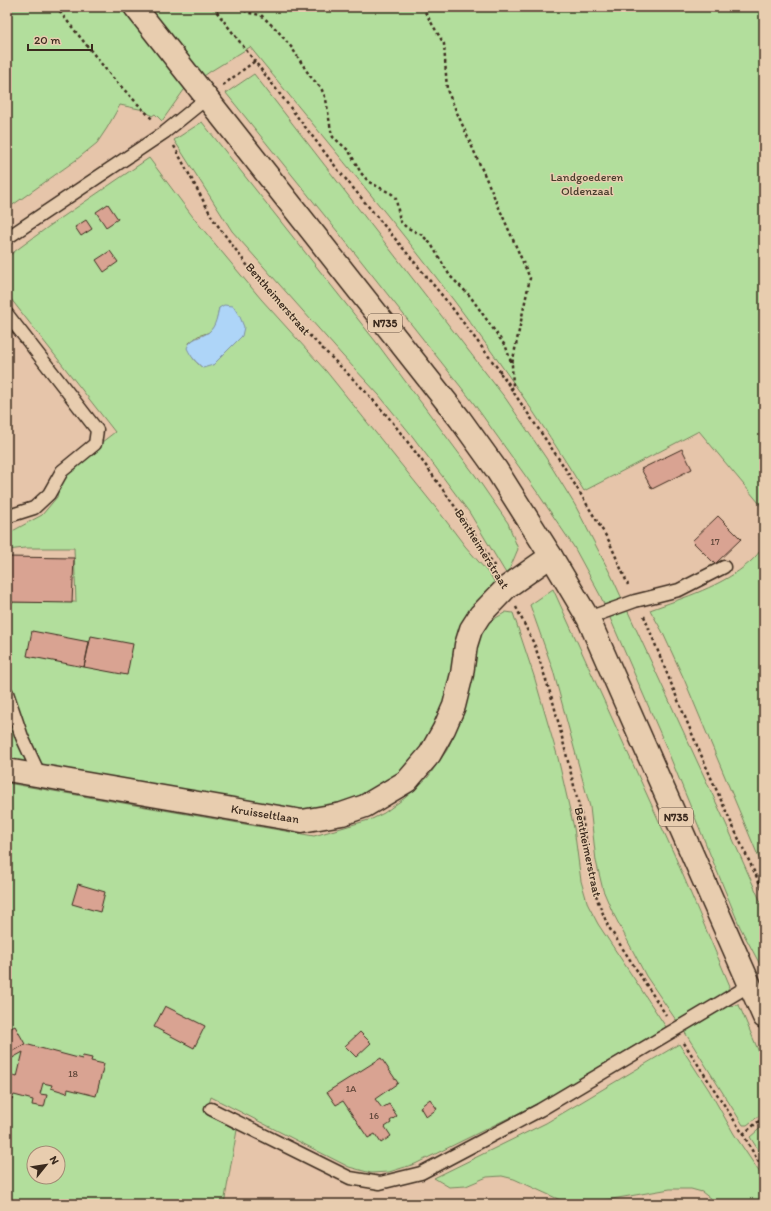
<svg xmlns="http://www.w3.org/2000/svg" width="771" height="1211" viewBox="0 0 771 1211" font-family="Itim,sans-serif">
<rect width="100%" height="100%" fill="#e6c5aa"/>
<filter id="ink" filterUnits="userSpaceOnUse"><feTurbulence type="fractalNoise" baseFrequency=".025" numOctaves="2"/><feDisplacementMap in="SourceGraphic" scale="8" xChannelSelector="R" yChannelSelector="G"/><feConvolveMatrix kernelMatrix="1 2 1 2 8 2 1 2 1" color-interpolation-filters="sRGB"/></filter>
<g filter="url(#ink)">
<path fill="#b2de9c" stroke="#76845d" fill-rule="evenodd" d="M7,7H764V509L699,431L584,491C539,417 489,346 436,277C376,199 312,124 250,47L211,71L184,90L162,121L155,114L152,116L144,110L120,105L107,128L97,143L76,160L7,209Z
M254,74L506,399L546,458L575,505L612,577L727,826L763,907L764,911V972L740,927L664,742L600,595L574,547L537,492L472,401L358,257L226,93Z
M202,122L376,342L475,475L508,523L518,549L507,575L469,512L413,437L379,395L342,355L232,231L174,140Z
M149,158L196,221L261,299L326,371L440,513L465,546L491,576L496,585L453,678L438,731L383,792L302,814L7,763V602H76L74,548H25L7,550V534L42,515L57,497L62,473L115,432L7,294V257L48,227ZM219,308L237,313L240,317L203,368C193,360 190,356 189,343L198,336L210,332L216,323Z
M764,546V870L684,679L662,631L650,610C685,597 721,587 750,562C755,558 760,551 764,546Z
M553,589L674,854L730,986L724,995L681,1020H676L646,976L612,911L603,890L596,861L590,807L553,670L530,605Z
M506,612L513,613L534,676L558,758L574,828L581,881L588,905L598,924L666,1027L537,1104L415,1164L389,1172L371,1173L349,1167L211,1097L206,1114L237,1130L224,1204H7V783L314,836L372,819L384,813L406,797L428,777L447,750L463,715L478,644L484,625ZM34,1153H58V1177H34Z
M739,1005L764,1064V1112L747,1125H743L684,1031L726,1006Z
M679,1044L709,1090L734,1134L764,1179V1204H714L711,1199L702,1192L691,1189H670L589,1203L572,1204L558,1199L514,1179L502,1176L487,1177L466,1186L449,1187L434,1178L546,1123Z
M764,1125V1159L750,1137Z"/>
<path fill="#aed5f8" stroke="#8091a1" d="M224,305L233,306L240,317L244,327L242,336L213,365L203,368C196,362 191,357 187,348C191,337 201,338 209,332C216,326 217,316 219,308Z"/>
<path fill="#d9a392" stroke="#3b2a1e" d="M108,204L118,219L106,227L96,212Z
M86,220L92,229L81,236L75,227Z
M110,251L118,262L104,272L96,260Z
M682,449L692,469L652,489L641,469Z
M718,516L741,539L715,564L692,541Z
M7,557L74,558L72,603L7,602Z
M32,631L89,642L84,667L27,656Z
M91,636L133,644L127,675L84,667Z
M78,884L105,892L100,912L72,904Z
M165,1006L205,1026L194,1048L154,1027Z
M15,1026L25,1044L7,1054V1030Z
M360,1032L371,1043L356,1057L345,1046Z
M25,1044L82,1059L83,1056L92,1058L91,1061L104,1064L96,1096L68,1089L67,1093L51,1088L52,1085L43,1083L40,1094L47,1095L44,1107L32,1105L33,1100L14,1095L12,1099L7,1098V1088L10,1075L17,1077L23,1052L7,1061V1054Z
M381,1058L398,1083L375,1099L382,1108L389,1104L397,1116L390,1121L391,1123L385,1127L391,1136L381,1143L375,1134L368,1138L343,1101L336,1105L327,1092Z
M430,1099L437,1109L426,1117L420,1107Z"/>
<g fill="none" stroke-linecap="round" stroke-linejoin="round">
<defs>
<path id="lane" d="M7,238L165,132L207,98
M7,314L97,430L95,444L62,471L49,494L34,508L9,516L7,515
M588,618L635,601L679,590L724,567
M7,693L22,737L40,776
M211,1109L350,1178L380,1183L421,1173L540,1110L750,985"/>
<path id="street" d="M7,770L302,821L342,814L365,806L407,781L430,754L444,729L454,706L462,674L466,645L471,629L480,615L507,587L551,556"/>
<path id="primary" d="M135,7L460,419L496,469L551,556L588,618L764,1017"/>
</defs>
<use href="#lane" stroke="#3b2a1e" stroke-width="15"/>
<use href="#street" stroke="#3b2a1e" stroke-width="25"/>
<use href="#primary" stroke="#3b2a1e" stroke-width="25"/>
<path stroke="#3b2a1e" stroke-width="2.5" stroke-dasharray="3 3" stroke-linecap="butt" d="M56,7L112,77L153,120
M213,7L339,171L450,305L502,374
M239,7L249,13L261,15L277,30L292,48L310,76L321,88L326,99L331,131L333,137L349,151L361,173L369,182L392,194L396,199L400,221L406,227L422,235L431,244L450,276L470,296L506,347L512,365L513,388
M422,7L444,44L447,90L530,278L512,364
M223,85L255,61
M174,146L213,219L247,265L297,323L364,390L390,419L426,466L478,539L496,569
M513,389L501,374L563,465L609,541L628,585
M516,607L535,646L554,705L582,818L597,899L608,926L666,1015
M644,616C681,710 720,802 764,892
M684,1043L743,1134L764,1172
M743,1134L764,1117"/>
<use href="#lane" stroke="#e8cdaf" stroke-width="12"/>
<use href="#street" stroke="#e8cdaf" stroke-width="22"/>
<use href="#primary" stroke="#e8cdaf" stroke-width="22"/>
</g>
</g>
<g text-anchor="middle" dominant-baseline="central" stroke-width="3" stroke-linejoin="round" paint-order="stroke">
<g font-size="10" fill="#62483b">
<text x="715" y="541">17</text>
<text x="73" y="1073">18</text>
<text x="351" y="1088">1A</text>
<text x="374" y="1115">16</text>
</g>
<g fill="#e8cdaf" stroke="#6f5b4a" stroke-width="1">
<rect x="368" y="314" width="34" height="18" rx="3"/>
<rect x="659" y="808" width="34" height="18" rx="3"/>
</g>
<g font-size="11" font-weight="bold" fill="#3b2a1e">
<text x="385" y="323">N735</text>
<text x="676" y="817">N735</text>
</g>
<g font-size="12" fill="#473c2b" stroke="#e8cdaf">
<text x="587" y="177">Landgoederen<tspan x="587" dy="14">Oldenzaal</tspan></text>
</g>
<g font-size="12" fill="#3b2a1e" stroke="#e8cdaf">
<text transform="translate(278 299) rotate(49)">Bentheimerstraat</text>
<text transform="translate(482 549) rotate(58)">Bentheimerstraat</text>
<text transform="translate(265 814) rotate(9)">Kruisseltlaan</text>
<text transform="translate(588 852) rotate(78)">Bentheimerstraat</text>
</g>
</g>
<rect width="771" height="1211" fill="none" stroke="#e8cdaf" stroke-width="24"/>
<rect x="12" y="12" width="747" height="1187" fill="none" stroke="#3b2a1e" stroke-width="1.5" filter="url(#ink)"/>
<g transform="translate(46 1165) rotate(60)"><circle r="19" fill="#e8cdaf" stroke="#a38c75"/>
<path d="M0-3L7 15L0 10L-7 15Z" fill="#3b2a1e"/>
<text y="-6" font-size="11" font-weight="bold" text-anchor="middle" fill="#3b2a1e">N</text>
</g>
<path d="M28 44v6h64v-6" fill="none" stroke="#3b2a1e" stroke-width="2"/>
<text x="34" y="44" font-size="12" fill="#3b2a1e" stroke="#e8cdaf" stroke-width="3" paint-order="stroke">20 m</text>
</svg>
